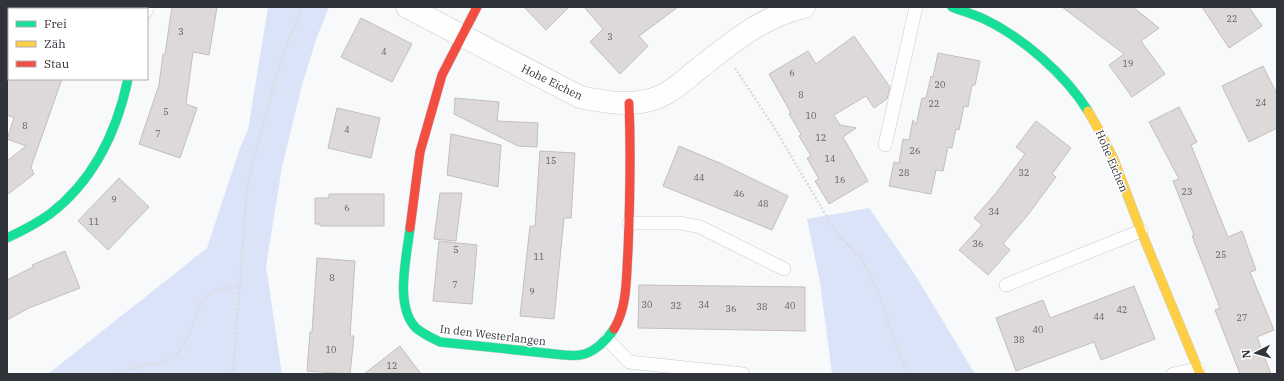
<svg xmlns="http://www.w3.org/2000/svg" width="1284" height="381" viewBox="0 0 1284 381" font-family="'IBM Plex Serif',serif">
<rect width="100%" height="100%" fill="#f8f9fb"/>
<path fill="#dbe3f9" d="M268,7H329L317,37L302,85L282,167L266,266L282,374H48L207,248L240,148L248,130Z
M869,208L912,270L975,374H832L820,282L807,219Z"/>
<path fill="#dcd9d8" stroke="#c2bfbe" d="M172,7H217L209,55L193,52L186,104L197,108L180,158L139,144L159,85L163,54H165Z
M524,7H569L546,30Z
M584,7H678L639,36L648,46L620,74L590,42L603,29Z
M1062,7H1133L1159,28L1141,41L1165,74L1132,97L1109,65L1124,54Z
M1202,7H1249L1262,26L1229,48Z
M361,18L412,44L392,82L341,57Z
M854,36L890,87L887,99L874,108L866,96L834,115L840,125L856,128L843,137L868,181L829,204L815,181L819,179L807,158L811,156L799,136L801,134L789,114L791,113L769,74L808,51L816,64Z
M938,53L980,61L975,85H972L968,107L964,106L959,130L956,129L952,148L948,147L943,171L936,170L931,194L889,186L894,162L899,163L903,139L909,140L913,120L916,125L922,98H926L931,76L933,77Z
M1263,66L1277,94V128L1249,142L1222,86Z
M7,79H62L31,167L34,174L7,195V161L26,146L7,139L14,118L7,115Z
M455,98L499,102L497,121L538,123L537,147L518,146L454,114Z
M1179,107L1197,142L1191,145L1228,237L1242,231L1256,270L1250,272L1274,330L1257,337L1271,374H1240L1215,310L1220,308L1192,236L1194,235L1173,181L1179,179L1149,122Z
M337,108L380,118L371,158L328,148Z
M1036,121L1071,148L1052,174L1056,177L1027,216L1003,244L1010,250L988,275L959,250L982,225L974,218L996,193L1025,154L1016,147Z
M451,134L501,145L498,187L447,175Z
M679,146L722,164L788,196L772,230L663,186Z
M540,151L575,153L571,218H564L554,319L520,316L530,226H535Z
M119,178L149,207L108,250L78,221Z
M440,193H462L456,241L434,239Z
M329,194H384V226H320V224H315V198H329Z
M439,241L477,245L472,304L433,301Z
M65,251L80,288L29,308L7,320V280L33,267L32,265Z
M317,258L355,261L350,336H354L350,374L307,371L310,332H312Z
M639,285L805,287V331L638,328Z
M1134,286L1155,339L1101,360L1094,342L1016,371L996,318L1043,300L1050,318Z
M400,346L421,374H364Z"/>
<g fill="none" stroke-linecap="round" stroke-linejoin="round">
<defs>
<path id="lane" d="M885,145L916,7
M629,223H680L700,227L784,269
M1006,285L1141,231
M607,339L629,362L743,374
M1173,374L1198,369"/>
<path id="street" d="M407,7L580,97C604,102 627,106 650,100C670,95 685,79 701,67C732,42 764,16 804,7
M142,9V7"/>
<path id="fast" d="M952,7C962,11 973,14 984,19C1022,37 1065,74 1088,111
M410,228C407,256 394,306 416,328C423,334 432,338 440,342L564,355C569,355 575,356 580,355C594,353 607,340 614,329
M7,238C22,231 36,224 50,214C93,181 117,131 128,79"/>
<path id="slow" d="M1088,111L1100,132L1114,160L1141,231L1200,374"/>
<path id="jam" d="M410,228L420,152L442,75L477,7
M614,329C628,306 626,276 628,251C630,201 631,152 629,103"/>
</defs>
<use href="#lane" stroke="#c9cbcf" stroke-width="14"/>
<use href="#street" stroke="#c9cbcf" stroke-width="23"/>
<use href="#fast" stroke="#c9cbcf" stroke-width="10"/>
<use href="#slow" stroke="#c9cbcf" stroke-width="10"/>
<use href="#jam" stroke="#c9cbcf" stroke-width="10"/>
<path stroke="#dbdbdc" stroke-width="2.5" stroke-dasharray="2 2" stroke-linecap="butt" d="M735,68L777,132L831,224L841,238L859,256L868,270L882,303L891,332L908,374
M120,374C136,363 161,367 175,355C196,338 190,299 217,290C224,288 232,288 239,287
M233,374L247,186L274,83L293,29L303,7"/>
<use href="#lane" stroke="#fefefe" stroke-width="13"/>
<use href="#street" stroke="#fefefe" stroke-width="22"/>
<use href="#fast" stroke="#16e098" stroke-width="9"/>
<use href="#slow" stroke="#ffcf43" stroke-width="9"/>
<use href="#jam" stroke="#f24e42" stroke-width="9"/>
</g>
<g text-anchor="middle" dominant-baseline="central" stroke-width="3" stroke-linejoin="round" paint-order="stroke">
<g font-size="9" fill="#5c5c62">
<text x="1232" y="18">22</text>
<text x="181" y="31">3</text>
<text x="610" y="36">3</text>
<text x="384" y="51">4</text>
<text x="1128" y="63">19</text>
<text x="792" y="72">6</text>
<text x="940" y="84">20</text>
<text x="801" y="94">8</text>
<text x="1261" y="102">24</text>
<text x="934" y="103">22</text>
<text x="166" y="111">5</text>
<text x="811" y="115">10</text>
<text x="25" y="125">8</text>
<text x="347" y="129">4</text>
<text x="158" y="133">7</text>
<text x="821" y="137">12</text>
<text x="915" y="150">26</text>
<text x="830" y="158">14</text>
<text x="551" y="160">15</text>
<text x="904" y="172">28</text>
<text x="1024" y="172">32</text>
<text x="699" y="177">44</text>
<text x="840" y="179">16</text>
<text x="1187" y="191">23</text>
<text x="739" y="193">46</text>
<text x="114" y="199">9</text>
<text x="763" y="203">48</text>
<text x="347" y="207">6</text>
<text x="994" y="211">34</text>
<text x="94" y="221">11</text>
<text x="978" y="243">36</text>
<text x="456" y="249">5</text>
<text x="1221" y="254">25</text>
<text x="539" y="256">11</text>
<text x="332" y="277">8</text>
<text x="455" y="284">7</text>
<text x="532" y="291">9</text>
<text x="647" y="304">30</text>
<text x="704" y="304">34</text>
<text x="676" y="305">32</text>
<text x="790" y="305">40</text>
<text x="762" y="306">38</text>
<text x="731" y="308">36</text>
<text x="1122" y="309">42</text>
<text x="1099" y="316">44</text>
<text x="1242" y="317">27</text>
<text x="1038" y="329">40</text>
<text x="1019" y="339">38</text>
<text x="331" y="349">10</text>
<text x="392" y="365">12</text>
</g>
<g font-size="11" fill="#31333a" stroke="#fff">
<text transform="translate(552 82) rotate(26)">Hohe Eichen</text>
<text transform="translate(1112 161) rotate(67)">Hohe Eichen</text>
<text transform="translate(493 335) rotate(7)">In den Westerlangen</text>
</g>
</g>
<rect width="1284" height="381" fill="none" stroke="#31333a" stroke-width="16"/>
<rect x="8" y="8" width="140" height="72" fill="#ffffff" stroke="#adadb0"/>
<rect x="16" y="21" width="20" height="6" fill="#16e098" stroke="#adadb0"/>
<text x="44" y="28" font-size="12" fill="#31333a">Frei</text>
<rect x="16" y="41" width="20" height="6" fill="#ffcf43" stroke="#adadb0"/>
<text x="44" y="48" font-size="12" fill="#31333a">Zäh</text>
<rect x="16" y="61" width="20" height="6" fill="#f24e42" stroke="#adadb0"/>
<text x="44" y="68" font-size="12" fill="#31333a">Stau</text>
<g transform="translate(1256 353) rotate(264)" stroke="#ffffff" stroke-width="3" paint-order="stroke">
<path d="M0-3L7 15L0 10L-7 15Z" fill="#31333a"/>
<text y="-6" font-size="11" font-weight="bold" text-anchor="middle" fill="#31333a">N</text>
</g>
</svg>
